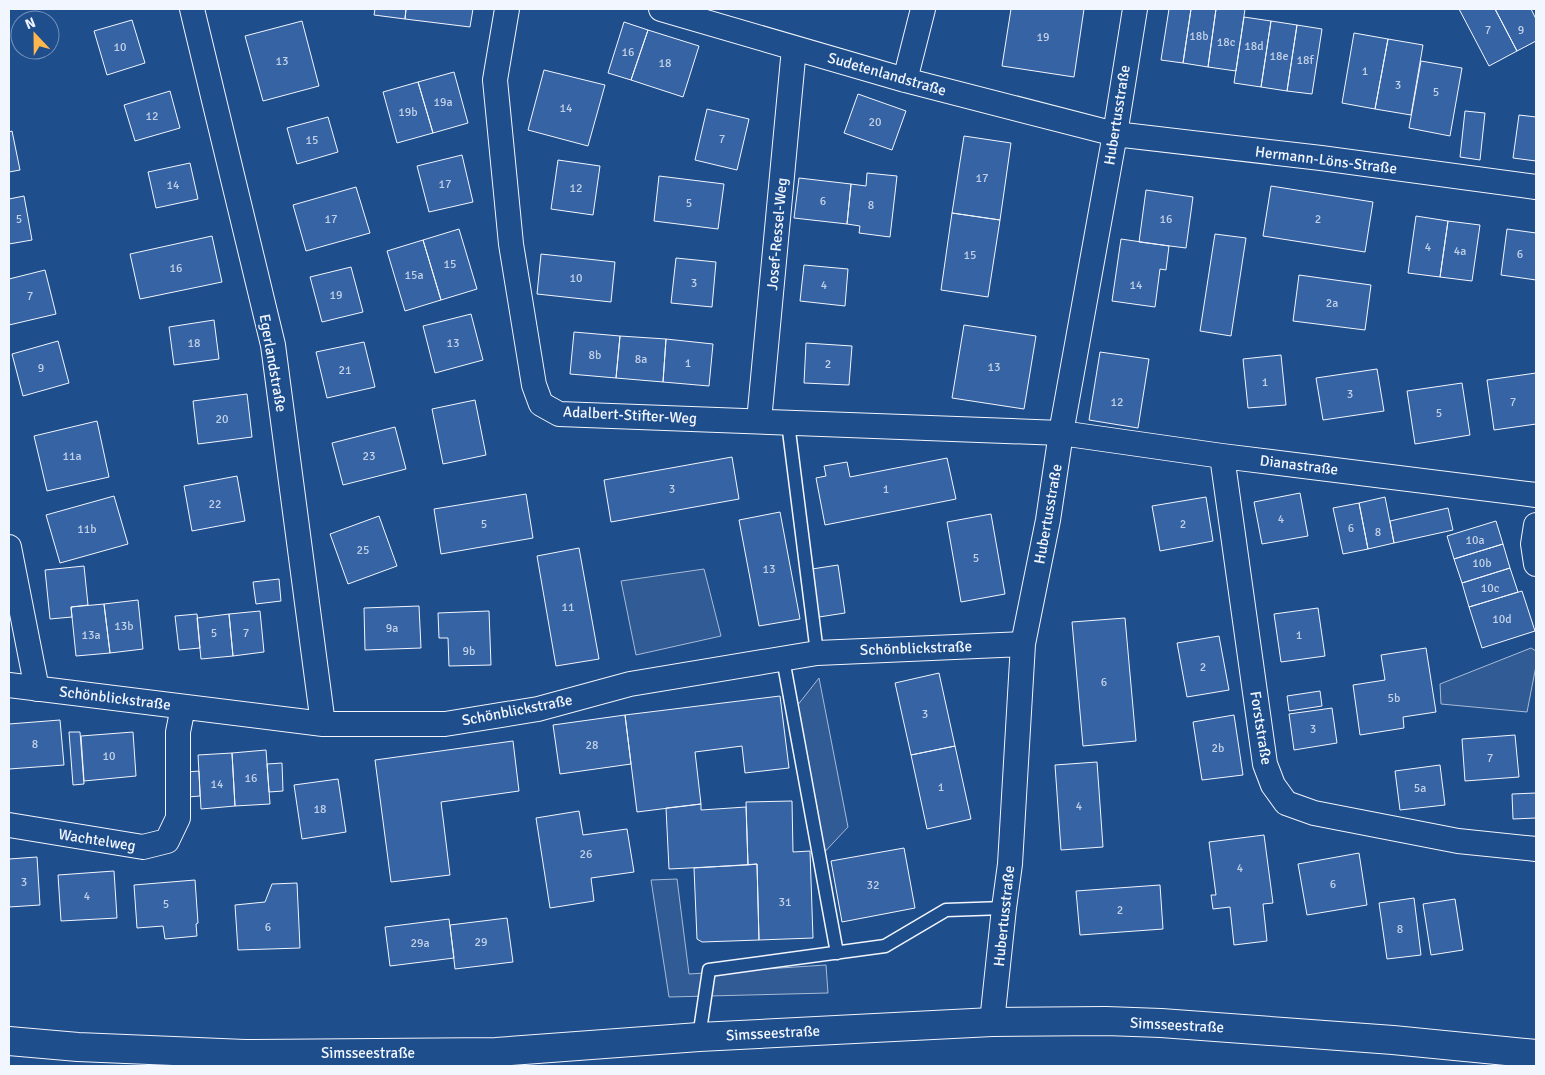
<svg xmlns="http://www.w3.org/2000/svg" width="1545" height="1075" viewBox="0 0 1545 1075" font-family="Signika,sans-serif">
<rect width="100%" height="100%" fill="#1f4e8c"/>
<path fill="#305b95" stroke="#a8bbd7" d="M704,569L721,636L636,655L621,581Z
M1531,648L1536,651V666L1527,712L1441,704L1440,684Z
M819,678L848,827L819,858L793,711Z
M677,879L689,974L826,965L828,993L669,997L651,880Z"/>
<path fill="#3563a3" stroke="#f2f6ff" d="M375,9H406L405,19L374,15Z
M406,9H473L470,27L405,19Z
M1011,9H1084L1074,77L1002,66Z
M1169,9H1191L1183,63L1161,60Z
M1191,9H1216L1208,67L1183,63Z
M1216,9H1245L1236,71L1208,67Z
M1459,9H1495L1517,51L1489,66Z
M1495,9H1531L1536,19V41L1517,51Z
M1244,17L1271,21L1261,87L1234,83Z
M132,20L145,63L107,75L94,31Z
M302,21L319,86L263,101L245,36Z
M1271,21L1297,25L1287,91L1261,87Z
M624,22L648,30L631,80L608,73Z
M1297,25L1322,29L1312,94L1287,91Z
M648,30L699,46L683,97L631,80Z
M1354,33L1388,39L1375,109L1342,103Z
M1388,39L1423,45L1411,115L1375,109Z
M1421,61L1462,68L1450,136L1409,128Z
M544,70L605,85L588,146L528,130Z
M454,72L468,123L433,133L418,82Z
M418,82L433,133L397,143L383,92Z
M170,91L180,128L135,141L124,105Z
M858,94L906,111L892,150L844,133Z
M707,109L749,119L737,170L695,160Z
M1465,111L1485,113L1480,160L1460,157Z
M1519,115L1536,117V161L1513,158Z
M328,117L338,152L297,164L287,128Z
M12,131L20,170L9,172V132Z
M964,136L1011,143L1000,220L952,213Z
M462,155L473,202L429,212L417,166Z
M558,160L600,166L593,215L551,209Z
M190,163L198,199L156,208L148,172Z
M867,173L897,176L890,237L859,233L860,226L847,224L851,184L866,186Z
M659,176L724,184L718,229L654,221Z
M799,178L851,184L847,224L794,218Z
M1271,186L1373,202L1365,252L1263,236Z
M356,187L370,233L306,251L293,205Z
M1146,190L1193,197L1186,248L1139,242Z
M24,196L32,240L9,244V199Z
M952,213L1000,220L988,297L941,290Z
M1416,216L1448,221L1440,277L1408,273Z
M1448,221L1480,225L1472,281L1440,277Z
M459,229L477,289L441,300L423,240Z
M1507,229L1536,233V280L1501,275Z
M1215,234L1246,238L1231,336L1200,331Z
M212,236L222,282L140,299L130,254Z
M1121,239L1169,246L1166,270L1160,269L1155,307L1112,301Z
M423,240L441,300L405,311L387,251Z
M541,254L615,262L611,302L537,294Z
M676,258L716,262L712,307L671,303Z
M804,265L848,269L845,306L800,301Z
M351,267L363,312L322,322L310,277Z
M45,270L56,314L9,325V279Z
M1299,275L1371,285L1365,330L1293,321Z
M471,314L483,360L435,373L423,326Z
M214,320L219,359L174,365L169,327Z
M964,325L1036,336L1024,409L952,398Z
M574,332L620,336L616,378L570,374Z
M620,336L666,339L663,382L616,378Z
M666,339L713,344L709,386L663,382Z
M58,341L69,383L23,396L12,354Z
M364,342L375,387L327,398L316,352Z
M806,343L852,346L849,385L804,383Z
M1100,352L1149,359L1138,428L1089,420Z
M1281,355L1286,405L1248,408L1243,359Z
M1377,369L1384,411L1323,420L1316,378Z
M1536,373V424L1494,430L1487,380Z
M1462,383L1470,435L1415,444L1407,391Z
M247,394L252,437L198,444L193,401Z
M475,400L486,455L443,464L432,409Z
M97,421L109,477L47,491L34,436Z
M395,427L406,469L343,485L332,443Z
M732,457L739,499L611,522L604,480Z
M947,458L956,499L825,525L816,478L826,476L824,466L847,462L850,477Z
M237,476L245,521L192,531L184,486Z
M1300,493L1308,536L1262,544L1254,502Z
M526,494L533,538L441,554L434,509Z
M114,496L128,544L60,563L46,515Z
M1206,497L1213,541L1160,551L1152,506Z
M1385,497L1394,543L1368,549L1359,503Z
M1359,503L1368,549L1343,554L1333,508Z
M1448,508L1453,530L1394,543L1390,521Z
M780,512L800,619L759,626L739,520Z
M991,514L1005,594L961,602L947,522Z
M379,516L397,566L348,584L330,534Z
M1496,521L1503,544L1454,559L1447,536Z
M1503,544L1510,568L1462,583L1454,559Z
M579,548L599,659L556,666L537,556Z
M838,565L845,613L819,617L812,569Z
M84,566L88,605L71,607L72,617L50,619L45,570Z
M1510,568L1518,592L1469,607L1462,583Z
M279,579L281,601L256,604L253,582Z
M1522,591L1535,631L1482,648L1469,607Z
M138,600L143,649L110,653L104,604Z
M104,604L110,653L76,656L71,607Z
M419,606L421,648L365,650L364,608Z
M1318,608L1325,656L1281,662L1274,614Z
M260,611L264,652L233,656L229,614Z
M489,611L491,665L449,666L448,638H439L438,613Z
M197,614L200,648L179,650L175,616Z
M229,614L233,656L201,659L197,618Z
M1125,618L1136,741L1083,746L1072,622Z
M1219,636L1229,690L1187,697L1177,643Z
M1426,648L1436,712L1403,717L1404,728L1360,735L1353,685L1385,680L1381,655Z
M939,673L955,746L911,755L895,683Z
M1320,691L1322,706L1289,711L1287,696Z
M780,696L789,768L745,773L742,746L695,752L701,804L637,812L625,715Z
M1332,708L1337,743L1294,750L1289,714Z
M625,715L631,764L560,774L553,725Z
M1234,715L1243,775L1202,780L1193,722Z
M60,720L64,765L9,769V724Z
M69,732H80L84,784L73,785Z
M133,732L136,776L84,781L81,736Z
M1515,735L1519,777L1465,781L1462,739Z
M513,741L519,791L441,802L450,875L391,882L375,760Z
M955,746L971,819L927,829L911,755Z
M266,750L270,804L235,806L232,753Z
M232,753L235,806L201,809L198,755Z
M1097,762L1103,847L1061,850L1055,765Z
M282,763L283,791L269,792L267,764Z
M1440,765L1445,805L1400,810L1395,771Z
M199,771L200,796L188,797L187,772Z
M338,779L346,832L302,839L294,785Z
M1536,793V818L1513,819L1512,794Z
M792,801L793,852L810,851L813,938L759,940L757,864L748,865L746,802Z
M701,804V810L746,807L748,865L669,869L666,808Z
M579,811L583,835L627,829L634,872L591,878L594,901L550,908L536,818Z
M1264,835L1273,903L1263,904L1267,941L1234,945L1230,907L1213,909L1211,895H1216L1209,842Z
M904,848L915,908L842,922L831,861Z
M1359,853L1367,905L1307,915L1298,864Z
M37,857L40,905L9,907V859Z
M757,864L759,940L702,942L697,939L694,868Z
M114,871L117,918L61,921L58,875Z
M195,880L198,923L196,924L197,936L165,939L163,926L137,928L134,885Z
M297,883L300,948L238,950L235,905L265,902L272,884Z
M1160,885L1163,929L1080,935L1076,891Z
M1414,898L1421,955L1387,959L1379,903Z
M1455,899L1463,950L1431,955L1423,904Z
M507,918L513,962L455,969L450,925Z
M449,919L454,958L390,966L385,927Z"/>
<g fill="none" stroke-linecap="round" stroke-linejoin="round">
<defs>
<path id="service" d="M788,423L817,653
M783,659L837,953
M699,1037L709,970L885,946L946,910L1004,908"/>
<path id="minor" d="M192,9L273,345L323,724
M507,9L495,80L511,244L534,385L541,404L559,414L1061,433L1222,456L1536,495
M661,9L905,80L1115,134L1321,158L1536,187
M905,80L923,9
M759,421L794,48
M1222,456L1265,764L1273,785L1286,803L1314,813L1458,841L1536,849
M1536,525L1533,544L1536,564
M9,547L37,689
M9,685L323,724H445L538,709L630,684L817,653L1023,644
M9,825L143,847L167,841L178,818V732L183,707
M992,1022L1004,908L1010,864L1023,644L1048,520L1061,433L1115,134L1135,9"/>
<path id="secondary" d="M9,1041L78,1047L245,1054L496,1052L699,1037L992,1022L1106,1021L1161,1023L1393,1040L1536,1054"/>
</defs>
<use href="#service" stroke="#f2f6ff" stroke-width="15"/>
<use href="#minor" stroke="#f2f6ff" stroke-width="26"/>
<use href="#secondary" stroke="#f2f6ff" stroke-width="30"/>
<use href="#service" stroke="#1f4e8c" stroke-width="12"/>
<use href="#minor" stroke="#1f4e8c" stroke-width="24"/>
<use href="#secondary" stroke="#1f4e8c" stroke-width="28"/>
</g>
<g text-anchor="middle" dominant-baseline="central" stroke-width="4" stroke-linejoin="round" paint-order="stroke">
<g font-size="12" fill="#c3d1e8">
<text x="1488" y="30">7</text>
<text x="1521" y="30">9</text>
<text x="1199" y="36">18b</text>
<text x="1043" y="37">19</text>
<text x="1226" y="42">18c</text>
<text x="1254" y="46">18d</text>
<text x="120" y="47">10</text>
<text x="628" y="52">16</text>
<text x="1279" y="56">18e</text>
<text x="1305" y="60">18f</text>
<text x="282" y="61">13</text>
<text x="665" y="63">18</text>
<text x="1365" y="71">1</text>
<text x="1398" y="85">3</text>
<text x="1436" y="92">5</text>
<text x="443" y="102">19a</text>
<text x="566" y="108">14</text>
<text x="408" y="112">19b</text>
<text x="152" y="116">12</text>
<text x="875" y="122">20</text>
<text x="722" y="139">7</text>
<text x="312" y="140">15</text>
<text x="982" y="178">17</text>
<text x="445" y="184">17</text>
<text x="173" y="185">14</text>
<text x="576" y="188">12</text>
<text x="823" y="201">6</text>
<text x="689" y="203">5</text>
<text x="871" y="205">8</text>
<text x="19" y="219">5</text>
<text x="331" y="219">17</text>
<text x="1166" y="219">16</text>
<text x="1318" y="219">2</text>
<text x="1428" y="247">4</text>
<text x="1460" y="251">4a</text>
<text x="1520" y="254">6</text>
<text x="970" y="255">15</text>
<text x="450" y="264">15</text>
<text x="176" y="268">16</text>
<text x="414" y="275">15a</text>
<text x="576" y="278">10</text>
<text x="694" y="283">3</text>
<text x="824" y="285">4</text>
<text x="1136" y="285">14</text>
<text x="336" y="295">19</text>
<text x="30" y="296">7</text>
<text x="1332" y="303">2a</text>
<text x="194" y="343">18</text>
<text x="453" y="343">13</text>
<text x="595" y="355">8b</text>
<text x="641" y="359">8a</text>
<text x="688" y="363">1</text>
<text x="828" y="364">2</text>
<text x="994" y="367">13</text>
<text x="41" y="368">9</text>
<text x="345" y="370">21</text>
<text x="1265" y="382">1</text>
<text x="1350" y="394">3</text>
<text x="1117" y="402">12</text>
<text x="1513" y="402">7</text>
<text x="1439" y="413">5</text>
<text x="222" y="419">20</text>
<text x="72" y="456">11a</text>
<text x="369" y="456">23</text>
<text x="672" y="489">3</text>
<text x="886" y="489">1</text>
<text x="215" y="504">22</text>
<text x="1281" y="519">4</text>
<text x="484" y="524">5</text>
<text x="1183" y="524">2</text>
<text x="1351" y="528">6</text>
<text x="87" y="529">11b</text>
<text x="1378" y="532">8</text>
<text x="1475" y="540">10a</text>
<text x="363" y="550">25</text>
<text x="976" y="558">5</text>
<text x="1482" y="563">10b</text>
<text x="769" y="569">13</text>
<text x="1490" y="588">10c</text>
<text x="568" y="607">11</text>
<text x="1502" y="619">10d</text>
<text x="124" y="626">13b</text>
<text x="392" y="628">9a</text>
<text x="214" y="633">5</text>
<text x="246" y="633">7</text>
<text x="91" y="635">13a</text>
<text x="1299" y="635">1</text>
<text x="469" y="651">9b</text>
<text x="1203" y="667">2</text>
<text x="1104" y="682">6</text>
<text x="1394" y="698">5b</text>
<text x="925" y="714">3</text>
<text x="1313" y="729">3</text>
<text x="35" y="744">8</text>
<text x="592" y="745">28</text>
<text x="1218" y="748">2b</text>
<text x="109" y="756">10</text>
<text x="1490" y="758">7</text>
<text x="251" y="778">16</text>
<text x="217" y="784">14</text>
<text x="941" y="787">1</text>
<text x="1420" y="788">5a</text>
<text x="1079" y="806">4</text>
<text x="320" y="809">18</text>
<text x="586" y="854">26</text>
<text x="1240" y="868">4</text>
<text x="24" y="882">3</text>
<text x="1333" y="884">6</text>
<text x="873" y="885">32</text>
<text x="87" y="896">4</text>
<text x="785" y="902">31</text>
<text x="166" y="904">5</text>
<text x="1120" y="910">2</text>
<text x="268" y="927">6</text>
<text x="1400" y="929">8</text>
<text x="481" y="942">29</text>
<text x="420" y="943">29a</text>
</g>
<g font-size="15" fill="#f2f6ff" stroke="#1f4e8c">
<text transform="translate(887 74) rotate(16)">Sudetenlandstraße</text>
<text transform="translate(1117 115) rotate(-81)">Hubertusstraße</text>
<text transform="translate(1326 160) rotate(7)">Hermann-Löns-Straße</text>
<text transform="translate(777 234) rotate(-85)">Josef-Ressel-Weg</text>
<text transform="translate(273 363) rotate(80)">Egerlandstraße</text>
<text transform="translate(630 415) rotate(3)">Adalbert-Stifter-Weg</text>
<text transform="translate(1299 465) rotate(7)">Dianastraße</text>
<text transform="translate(1048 514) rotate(-80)">Hubertusstraße</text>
<text transform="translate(916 648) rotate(-2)">Schönblickstraße</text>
<text transform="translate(115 698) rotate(7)">Schönblickstraße</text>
<text transform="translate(517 710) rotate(-11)">Schönblickstraße</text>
<text transform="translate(1261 728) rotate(81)">Forststraße</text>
<text transform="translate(97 840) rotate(9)">Wachtelweg</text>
<text transform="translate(1004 916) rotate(-84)">Hubertusstraße</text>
<text transform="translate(1177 1025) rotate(3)">Simsseestraße</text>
<text transform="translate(773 1033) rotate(-3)">Simsseestraße</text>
<text x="368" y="1053">Simsseestraße</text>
</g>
</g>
<rect width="1545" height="1075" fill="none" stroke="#f2f6ff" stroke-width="20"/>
<g transform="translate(35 35) rotate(338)"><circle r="24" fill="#1f4e8c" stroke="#7391ba"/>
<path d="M0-4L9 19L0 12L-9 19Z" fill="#ffb74d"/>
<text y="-8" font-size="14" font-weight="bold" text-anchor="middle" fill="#f2f6ff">N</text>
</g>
</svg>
